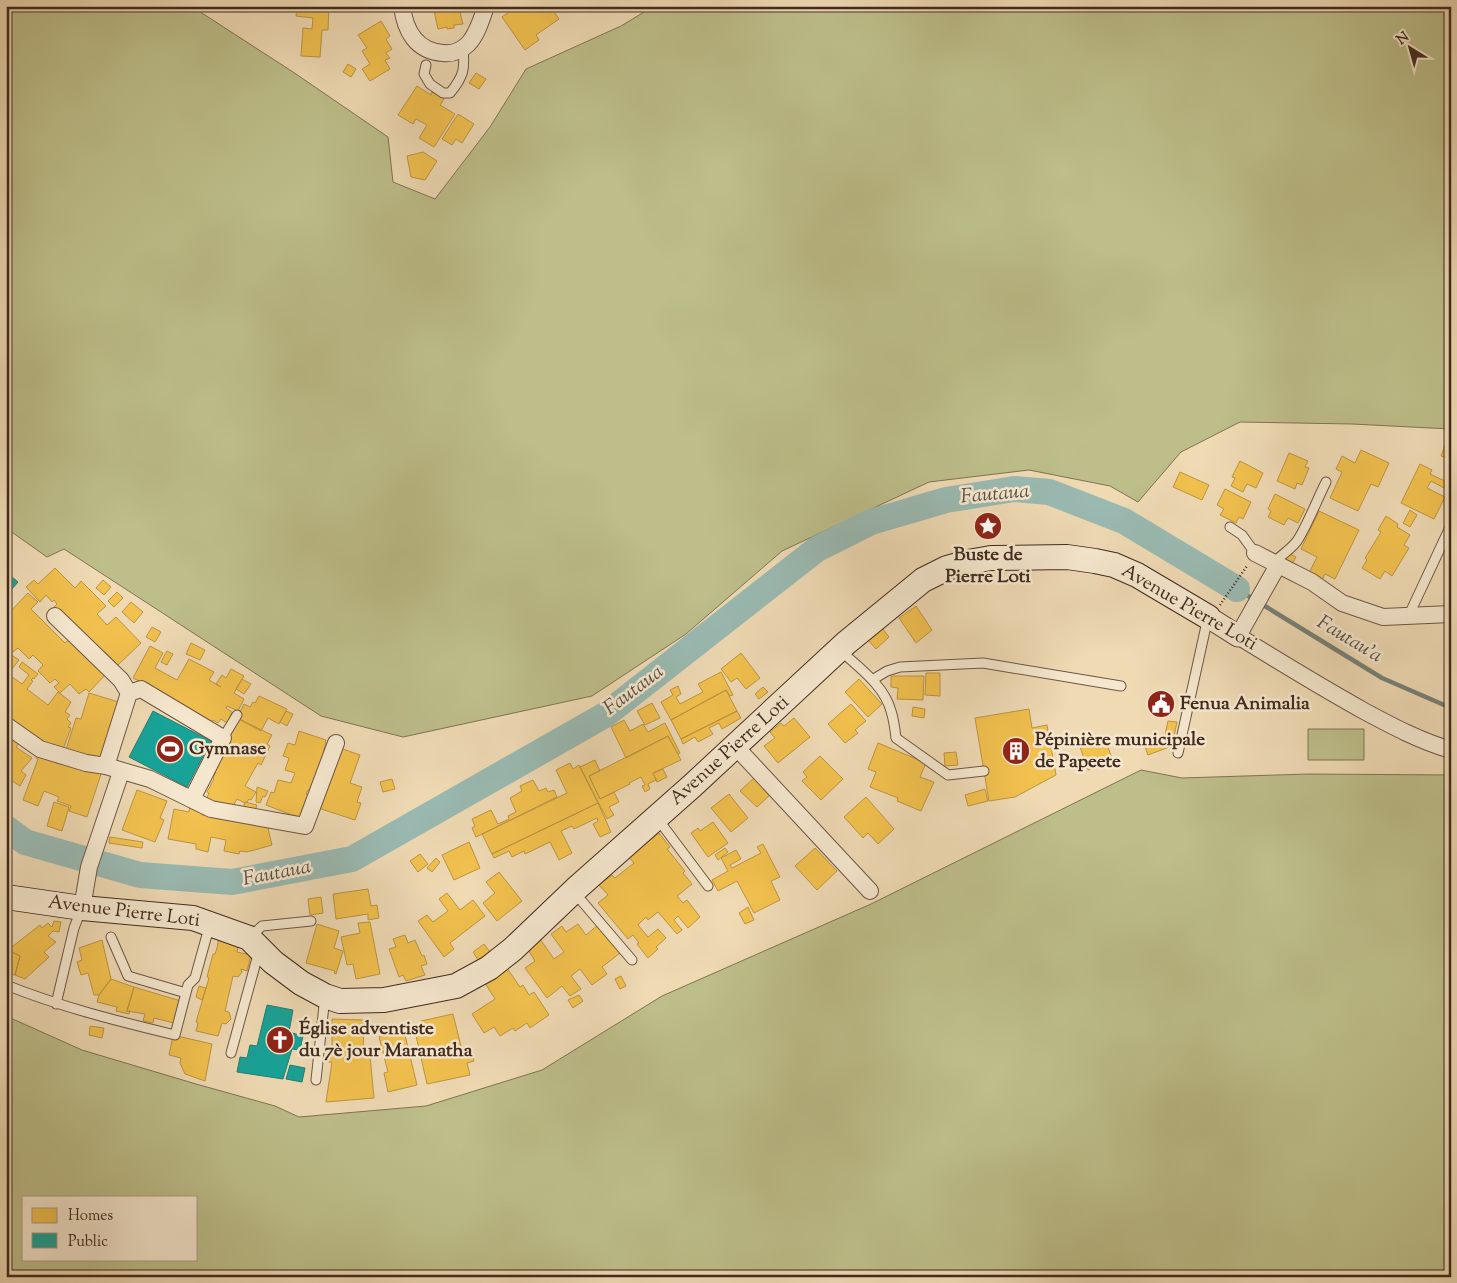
<svg xmlns="http://www.w3.org/2000/svg" width="1457" height="1283" viewBox="0 0 1457 1283" font-family="'Sorts Mill Goudy',serif">
<rect width="100%" height="100%" fill="#efdab4"/>
<filter id="stains"><feTurbulence type="fractalNoise" baseFrequency=".004" numOctaves="4"/><feColorMatrix values="0 0 0 0 .2 0 0 0 0 .09 0 0 0 0 .02 0 0 0 .5 -.17"/></filter>
<radialGradient id="worn" r=".72"><stop offset=".6" stop-color="#630" stop-opacity="0"/><stop offset="1" stop-color="#630" stop-opacity=".3"/></radialGradient>
<path fill="#bdbe8a" stroke="#7f7454" fill-rule="evenodd" d="M6,6H191L293,72L388,137L393,182L435,199L490,127L526,69L621,26L654,6H1451V429L1352,424L1240,422L1181,452L1138,502L1110,486L1029,470L929,482L782,551L686,634L592,696L403,737L321,716L64,549L47,557L6,528Z
M1308,729H1364V760H1308Z
M1141,770L1182,778L1308,774L1451,775V1277H6V1016L82,1050L196,1084L275,1106L299,1117L426,1106L542,1070L662,996L871,904ZM24,1197H196V1259H24Z"/>
<path fill="#f2c14e" stroke="#bd9440" d="M297,6H329L328,30H322L320,57L301,56L303,28L312,29L313,18L296,16Z
M377,6H392L388,7L387,11H377Z
M433,6H463L464,11L460,12L463,24L454,25V28L447,29V27L438,29Z
M518,6H550L559,19L536,35L539,40L525,50L502,17Z
M381,21L390,36L386,39L392,49L386,53L390,58L385,60L390,69L370,81L362,69L370,64L362,51L367,48L358,35Z
M348,64L356,69L351,77L343,72Z
M476,73L486,79L479,89L469,83Z
M417,86L431,95L432,92L444,99L440,105L455,114L434,147L419,138L427,125L416,119L413,124L398,115Z
M458,114L474,124L462,143L456,139L452,145L442,139Z
M423,152L437,161L425,180L411,177L407,156Z
M1446,443L1451,445L1450,459L1441,456Z
M1361,450L1389,463L1378,487L1371,484L1358,511L1330,498L1342,472L1336,469L1342,456L1355,463Z
M1289,453L1308,461L1305,467L1309,468L1302,485L1297,483L1295,489L1277,481Z
M1240,461L1263,473L1256,488L1247,484L1243,492L1231,486L1235,478L1232,477Z
M1420,464L1432,470L1430,474L1447,482L1444,488L1431,481L1427,488L1445,497L1434,519L1401,503Z
M1180,472L1209,485L1202,500L1173,487Z
M1225,489L1251,502L1243,519L1239,517L1236,523L1220,515L1224,509L1217,505Z
M1275,494L1305,509L1298,523L1288,518L1284,525L1268,517L1271,511L1268,509Z
M1410,510L1417,515L1410,527L1403,523Z
M1319,511L1359,530L1335,579L1325,574L1321,582L1308,575L1317,557L1301,549Z
M1386,516L1398,524L1397,527L1410,535L1404,545L1409,548L1392,576L1385,571L1380,579L1362,568L1367,560L1365,558L1381,532L1378,530Z
M1289,553L1296,557L1291,566L1284,562Z
M55,568L75,588L81,581L106,606L97,614L107,625L116,617L141,643L118,665L104,651L99,656L53,608L57,604L54,600L52,602L46,595L40,602L26,587L34,580L38,584Z
M103,580L111,587L104,595L96,588Z
M117,592L123,598L114,607L108,601Z
M28,593L38,602L31,609L65,643L71,637L107,673L89,692L86,689L79,694L70,684L60,693L54,687L59,683L55,679L50,683L38,671L43,665L33,655L29,659L18,648L13,652L6,646V616Z
M131,602L143,612L134,623L122,612Z
M916,606L932,630L916,643L899,618Z
M152,627L161,632L155,642L146,637Z
M882,628L889,637L876,649L868,640Z
M191,643L205,650L200,660L186,654Z
M150,646L163,653L155,668L177,680L189,659L214,672L209,680L221,687L216,684L222,675L226,678L231,669L244,676L234,693L244,699L238,711L227,706L226,708L232,712L227,723L221,719L218,723L213,720L212,722L165,703L169,696L138,683L139,681L133,678Z
M6,651L19,660L8,674L22,684L29,675L19,667L22,662L38,674L34,679L33,678L31,680L33,681L27,689L48,705L58,692L71,702L65,712L70,715L67,719L71,723L68,727L71,728L62,752L6,721Z
M167,651L173,654L167,665L161,662Z
M741,653L760,678L746,689L737,678L731,682L721,669Z
M721,672L733,695L730,696L726,690L671,720L661,702L673,695L670,690L678,686L681,694L676,697L680,704L703,692L698,684Z
M926,673H940V696L925,695Z
M891,676H924L923,700L897,699L898,688L891,687Z
M242,679L251,684L244,694L236,689Z
M859,679L882,704L868,717L845,692Z
M763,687L768,692L759,699L755,694Z
M726,690L737,711L681,739L671,720Z
M89,693L122,703L103,764L65,753L76,718L81,719Z
M259,696L287,709L279,724L268,718L261,731L237,718L244,704L250,707L253,702L255,703Z
M652,703L660,718L645,725L637,711Z
M851,704L866,721L855,730L858,733L845,743L828,724Z
M913,707L925,709L924,718L912,716Z
M1029,709L1032,728L1047,725L1056,775L1015,797L989,801L975,718Z
M286,711L293,714L287,726L280,722Z
M737,711L741,718L722,729L719,723L709,728L713,734L698,742L695,737L683,744L681,739Z
M237,718L272,735L267,744L270,746L261,765L258,763L245,786L256,792L251,800L249,799L247,802L245,803L237,799L231,810L206,799L209,793L207,792L214,779L213,778L216,772L211,769Z
M794,718L810,737L778,763L764,746L775,738L770,732L781,723L784,726Z
M624,720L630,731L643,724L648,732L665,723L680,753L678,754L668,736L626,758L611,727Z
M1168,721L1177,722L1172,746L1148,755L1145,747L1164,740Z
M6,729L21,740L16,747L32,758L21,771L26,775L20,786L6,777Z
M299,731L326,740L323,755L327,756L315,792L308,790L306,794L308,795L305,820L266,805L271,792L274,793L278,780L291,783L295,773L285,770L289,758L283,756L288,743L295,745Z
M668,736L681,760L653,773L656,780L648,784L650,789L645,792L642,786L645,785L641,777L629,783L630,784L600,799L589,776Z
M1104,736L1113,761L1088,770L1079,744Z
M878,743L926,763L920,777L934,782L921,811L897,801L898,798L870,787L876,772L868,769Z
M337,747L360,755L350,783L362,787L357,802L361,803L355,820L315,807Z
M38,751L102,771L87,817L69,811L71,806L57,801L59,797L44,791L38,806L23,800L38,759L36,758Z
M956,752L958,765L945,766L944,753Z
M820,756L843,779L821,800L802,781L807,777L803,772Z
M595,760L600,771L589,776L600,799L614,792L619,802L609,807L614,815L607,819L580,767Z
M570,763L573,769L579,765L598,803L492,854L482,834L567,793L556,770Z
M663,769L667,777L657,782L653,773Z
M754,778L770,795L757,807L740,791Z
M392,779L395,789L383,792L380,782Z
M533,780L539,791L546,788L548,792L554,790L557,797L476,837L472,828L475,826L472,819L491,810L498,824L509,819L508,816L516,812L510,798L522,791L520,786Z
M257,787L268,791L265,797L263,796L260,803L256,802Z
M985,789L988,801L968,806L965,795Z
M137,790L167,801L160,818L164,820L155,842L122,830Z
M729,794L748,818L731,832L711,808Z
M866,797L894,829L878,844L868,833L863,838L844,817Z
M54,802L69,807L62,831L47,826Z
M245,802L257,805L254,814L243,808Z
M190,803L203,811L202,815L267,824L272,845L251,851H249L248,852L240,851L239,854L224,851L226,840L211,837L208,852L196,849V844L168,839L174,809L189,812Z
M598,803L611,832L600,837L593,824L598,821L597,818L574,829L572,826L561,831L572,853L559,860L550,842L525,854L524,851L512,857L509,851L494,858L492,854Z
M713,822L728,843L708,857L691,833L698,828L700,831Z
M659,833L670,847L667,849L685,871L683,873L692,884L677,896L683,903L687,900L700,917L688,928L678,916L674,920L682,930L677,934L658,912L648,920L646,917L638,925L648,937L658,929L666,938L656,947L658,949L648,958L637,944L639,943L633,935L628,939L598,903L608,895L599,885L612,875L615,878L634,863L629,857Z
M110,837L143,842L142,848L109,843Z
M469,842L480,868L454,880L442,855Z
M763,844L780,877L771,881L780,900L754,913L737,881L718,891L712,880L728,871L721,858L736,850L741,859L730,865L732,868L761,853L757,847Z
M725,848L728,852L718,860L715,855Z
M815,848L837,871L817,890L795,866Z
M420,854L428,864L418,872L410,861Z
M436,858L440,862L432,872L427,868Z
M499,872L522,901L497,921L483,903L495,893L486,882Z
M368,889L371,906L377,905L379,918L368,920V914L336,919L333,894Z
M447,893L460,910L473,900L485,916L450,943L454,949L444,957L418,921L427,915L433,922L448,911L439,899Z
M321,897L323,913L310,915L308,899Z
M748,907L754,920L745,924L739,913Z
M54,921L61,922L59,932L53,931L48,936L56,942L44,952L49,957L25,979L15,975L20,956L6,949L8,950L40,925L42,928L48,923L52,927Z
M370,922L380,974L356,979L353,964L347,965L341,937L360,933L358,923Z
M317,924L339,931L334,948L343,951L336,974L334,973L335,971L306,963Z
M578,924L586,935L598,925L620,953L602,967L607,974L592,985L580,969L571,976L581,989L570,996L562,986L547,998L525,968L535,961L527,948L540,939L554,959L564,952L551,934L562,926L566,932Z
M405,935L408,943L415,940L422,956L424,955L427,964L421,966L425,975L406,981L403,975L399,977L389,949L396,947L393,939Z
M219,937L238,946L237,952L251,955L247,971L241,969L242,972L238,977L233,976L225,1011L229,1012L231,1019L226,1024L222,1023L218,1036L196,1031L198,1023L196,1022L209,978L207,977L213,954H215L217,948Z
M102,940L111,979L99,995H94L88,973L81,975L77,962L82,960L79,948Z
M484,944L490,952L478,960L473,952Z
M6,949L20,956L15,975L6,973Z
M507,968L520,987L523,985L529,995L534,992L549,1015L530,1028L527,1023L515,1031L513,1028L500,1036L494,1027L484,1033L472,1014L495,999L485,983Z
M621,976L626,986L620,989L615,979Z
M111,979L134,987L127,1011H130L129,1014L116,1011L117,1007L97,1002L99,995Z
M199,986L206,988L202,1000L196,997Z
M134,987L181,1001L174,1023L154,1018L153,1023L143,1021L145,1014L127,1011Z
M579,995L583,1001L573,1008L568,1000Z
M453,1014L462,1050L471,1047L474,1061L467,1063L470,1075L427,1084L414,1027L422,1025L421,1021Z
M332,1019L364,1020L363,1057L370,1056L374,1098L326,1102L332,1062H326V1048L332,1049Z
M90,1026L104,1028L102,1038L89,1035Z
M404,1031L417,1085L388,1092L384,1073L388,1072L379,1037Z
M173,1035L212,1044L205,1081L185,1074L180,1063L181,1058L169,1055Z"/>
<path fill="#17a398" stroke="#247f74" d="M6,572L18,582L6,596Z
M1155,695L1172,699L1168,714L1151,709Z
M153,711L211,741L187,787L129,757Z
M267,1005L293,1010L289,1032L303,1036L300,1050L292,1049L283,1079L237,1072L240,1057L247,1058L250,1045L257,1046Z
M290,1065L305,1068L302,1082L286,1079Z"/>
<g fill="none" stroke-linecap="round" stroke-linejoin="round">
<path stroke="#768077" stroke-width="4.5" d="M1237,589L1382,678L1451,708"/>
<path stroke="#9abab2" stroke-width="26" d="M6,828L25,842L140,875L232,882L352,859L605,715L817,549L871,522L946,500L1014,489L1049,492L1124,521L1237,589"/>
<defs>
<path id="service" d="M426,65L424,74L430,84L443,93H450C464,76 465,69 463,48
M1230,527L1242,535L1255,553
M1274,563C1281,554 1293,549 1299,538C1309,521 1317,500 1326,482
M1408,617L1451,525
M841,651C859,668 884,685 891,711C894,720 895,729 896,738L948,775L984,771
M872,680L887,671L900,667L983,663L1121,686
M223,738L237,715
M1178,753L1208,617
M657,818L708,886
M574,892L632,960
M111,937L128,976L186,993
M249,938L262,926L311,921
M6,985C61,1007 117,1021 175,1035L188,985L195,978L210,924
M56,1004L74,928L81,910
M231,1053L259,951
M316,1080L325,996"/>
<path id="minor" d="M402,6C405,31 416,51 443,53C452,54 461,51 468,44C477,35 482,18 486,6
M1255,553L1312,582L1342,603L1383,617L1451,614
M1278,565L1238,636C1280,662 1321,687 1364,711C1392,726 1420,741 1451,750
M55,616L121,680L129,693
M6,725L40,749L86,763L106,766
M735,746L870,891
M192,799L223,738L141,689L129,693L106,766L150,779L211,809L305,826L336,743
M82,908L89,867L121,772"/>
<path id="tertiary" d="M1208,617L1238,636"/>
<path id="secondary" d="M6,897L82,908L193,918L249,938L273,962L301,983L325,996L340,1001L384,1000L456,986L489,968L513,949L578,887L692,786L846,643L923,580L947,568L968,562L991,558L1067,557L1095,561L1114,565L1137,575L1208,617"/>
</defs>
<use href="#service" stroke="#6c5644" stroke-width="11"/>
<use href="#minor" stroke="#6c5644" stroke-width="18"/>
<use href="#tertiary" stroke="#6c5644" stroke-width="23"/>
<use href="#secondary" stroke="#412a1f" stroke-width="26"/>
<path stroke="#412a1f" stroke-width="2.5" stroke-dasharray="1 2.5" stroke-linecap="butt" d="M1220,605L1247,566"/>
<use href="#service" stroke="#f5e7ce" stroke-width="9"/>
<use href="#minor" stroke="#f5e7ce" stroke-width="16"/>
<use href="#tertiary" stroke="#f5e7ce" stroke-width="21"/>
<use href="#secondary" stroke="#f5e7ce" stroke-width="24"/>
</g>
<defs>
<symbol id="sight-disc" viewBox="-11 -11 22 22"><circle r="9.5" fill="#8f2418" stroke="#f5e7ce"/><path d="M0-6L1.8-2.2L6-1.7L2.9 1.2L3.7 5.4L0 3.3L-3.7 5.4L-2.9 1.2L-6-1.7L-1.8-2.2Z" fill="#fff"/></symbol>
<symbol id="civic-disc" viewBox="-11 -11 22 22"><circle r="9.5" fill="#8f2418" stroke="#f5e7ce"/><path d="M-.6-6.5H3V-4.5H.6V-3L4-1V1h2V6H-6V1h2V-1L-.6-3ZM-1.2 2.5V6h2.4V2.5Z" fill="#fff"/></symbol>
<symbol id="stadium-disc" viewBox="-11 -11 22 22"><circle r="9.5" fill="#8f2418" stroke="#f5e7ce"/><path d="M0-5a6.5 5 0 1 0 0 10a6.5 5 0 1 0 0-10ZM-3.5-1.8h7v3.6h-7Z" fill="#fff"/></symbol>
<symbol id="building-disc" viewBox="-11 -11 22 22"><circle r="9.5" fill="#8f2418" stroke="#f5e7ce"/><path d="M-4-6H4V6H1V3H-1V6H-4ZM-2.5-4.3h1.7v1.8h-1.7ZM.8-4.3h1.7v1.8H.8ZM-2.5-1h1.7V.8h-1.7ZM.8-1h1.7V.8H.8Z" fill="#fff"/></symbol>
<symbol id="church-disc" viewBox="-11 -11 22 22"><circle r="9.5" fill="#8f2418" stroke="#f5e7ce"/><path d="M-1.2-6h2.4v3.5h3.3v2.4h-3.3V6h-2.4V-.1h-3.3v-2.4h3.3Z" fill="#fff"/></symbol>
</defs>
<g fill-rule="evenodd">
<use href="#sight-disc" x="972" y="510" width="32" height="32"/>
<use href="#civic-disc" x="1145" y="688" width="32" height="32"/>
<use href="#stadium-disc" x="154" y="733" width="32" height="32"/>
<use href="#building-disc" x="1000" y="735" width="32" height="32"/>
<use href="#church-disc" x="264" y="1024" width="32" height="32"/>
</g>
<g text-anchor="middle" dominant-baseline="central" stroke-width="5" stroke-linejoin="round" paint-order="stroke">
<g font-size="19" font-weight="bold" fill="#412a1f" stroke="#f5e7ce" text-anchor="start">
<text x="988" y="555" text-anchor="middle">Buste de<tspan x="988" dy="22">Pierre Loti</tspan></text>
<text x="1180" y="704">Fenua Animalia</text>
<text x="1035" y="740">Pépinière municipale<tspan x="1035" dy="22">de Papeete</tspan></text>
<text x="189" y="749">Gymnase</text>
<text x="299" y="1029">Église adventiste<tspan x="299" dy="22">du 7è jour Maranatha</tspan></text>
</g>
<g font-size="19" fill="#412a1f" stroke="#f5e7ce">
<text transform="translate(1189 608) rotate(30)">Avenue Pierre Loti</text>
<text transform="translate(730 751) rotate(-42)">Avenue Pierre Loti</text>
<text transform="translate(124 912) rotate(7)">Avenue Pierre Loti</text>
</g>
<g font-size="20" font-style="italic" fill="#574e44" stroke="#f5e7ce">
<text transform="translate(995 495) rotate(-5)">Fautaua</text>
<text transform="translate(1349 640) rotate(31)">Fautau’a</text>
<text transform="translate(634 691) rotate(-37)">Fautaua</text>
<text transform="translate(277 874) rotate(-11)">Fautaua</text>
</g>
</g>
<rect width="1457" height="1283" fill="none" stroke="#efdab4" stroke-width="25"/>
<rect x="8" y="8" width="1442" height="1268" fill="none" stroke="#412a1f" stroke-width="2.5"/>
<rect x="12" y="12" width="1432" height="1258" fill="none" stroke="#412a1f"/>
<rect x="22" y="1196" width="175" height="65" fill="#f5e7ce" stroke="#ad9b88"/>
<rect x="32" y="1208" width="25" height="15" fill="#f2c14e" stroke="#ad9b88"/>
<text x="68" y="1220" font-size="15" fill="#412a1f">Homes</text>
<rect x="32" y="1233" width="25" height="15" fill="#17a398" stroke="#ad9b88"/>
<text x="68" y="1246" font-size="15" fill="#412a1f">Public</text>
<g transform="translate(1410 48) rotate(323)" stroke="#f5e7ce" stroke-width="4" paint-order="stroke">
<path d="M0-4L9 19L0 12L-9 19Z" fill="#412a1f"/>
<text y="-8" font-size="14" font-weight="bold" text-anchor="middle" fill="#412a1f">N</text>
</g>
<rect width="100%" height="100%" filter="url(#stains)"/>
<rect width="100%" height="100%" fill="url(#worn)"/>
</svg>
